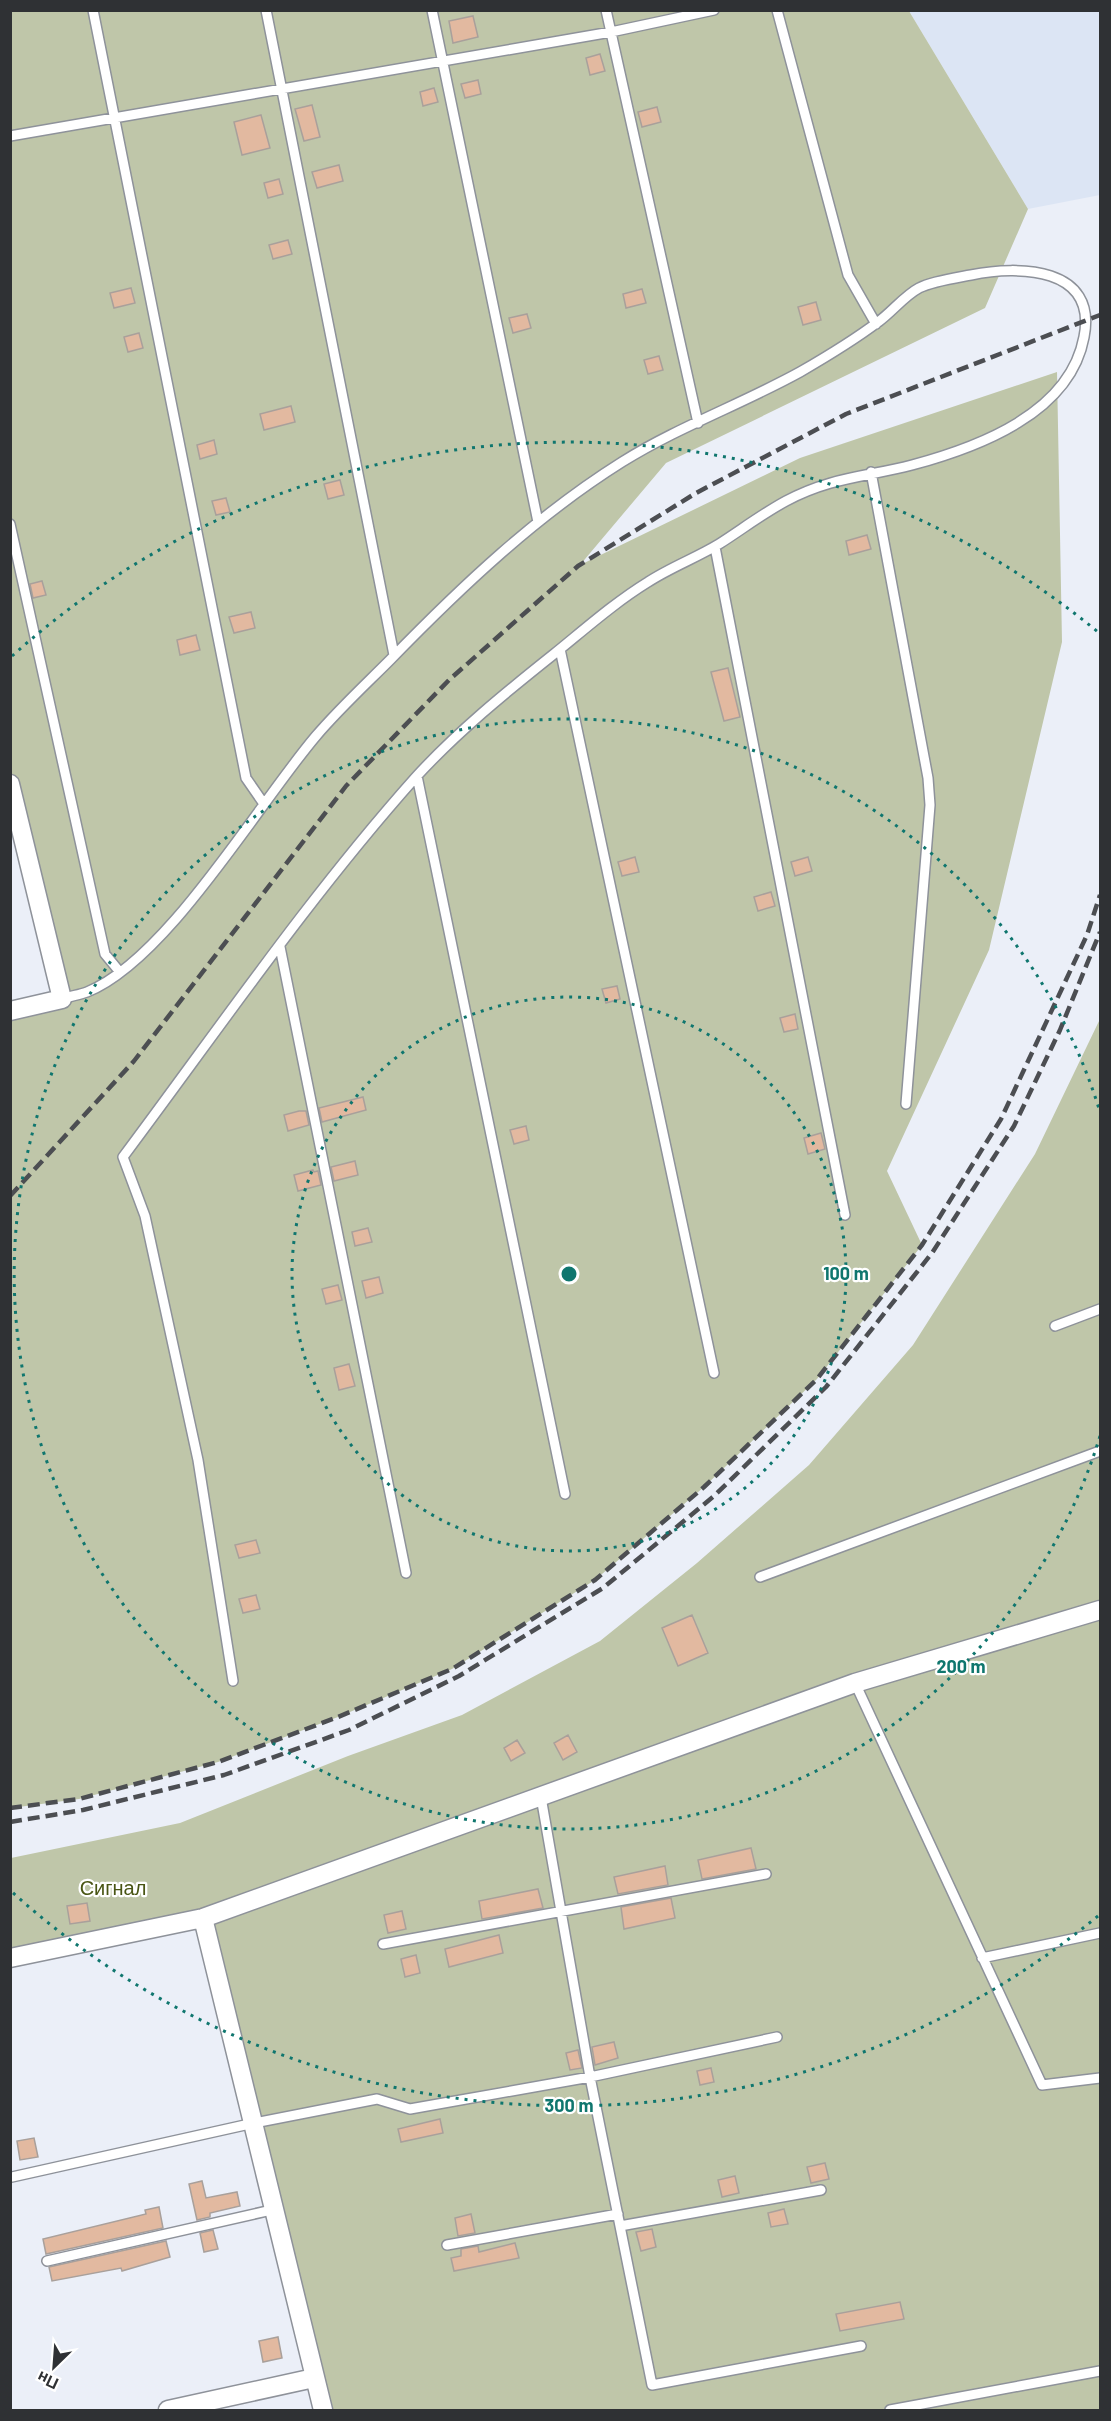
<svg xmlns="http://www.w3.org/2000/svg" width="1111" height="2421" viewBox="0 0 1111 2421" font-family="Barlow,sans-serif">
<rect width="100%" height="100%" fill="#ebeff8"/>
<path fill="#dce5f4" d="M909,11H1100V195L1028,209Z"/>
<path fill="#bfc6a9" d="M11,11H909L1028,209L985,308L666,463L580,565L800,458L1057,372L1062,642L989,950L887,1171L922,1245L817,1379L704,1487L595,1580L452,1669L338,1717L218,1762L79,1799L11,1808L10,1011L61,999L10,783Z
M1100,1019V2410H323L203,1918L11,1958V1858L180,1823L348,1756L462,1715L600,1641L697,1563L809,1465L913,1345L1035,1154Z"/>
<path fill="#e2b9a0" stroke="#a9a09b" stroke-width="1.5" d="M473,16L478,37L453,43L449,21Z
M600,54L605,71L590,75L586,58Z
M478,80L481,94L465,98L461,84Z
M434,88L438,102L423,106L420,92Z
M312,105L320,137L304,141L295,109Z
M657,107L661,122L642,127L638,112Z
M261,115L270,148L242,155L234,122Z
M339,165L343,181L317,188L312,172Z
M279,179L283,194L268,198L264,183Z
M288,240L292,254L273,259L269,245Z
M131,288L135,303L114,308L110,293Z
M642,289L646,303L626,308L623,294Z
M816,302L821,320L803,325L798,307Z
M527,314L531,328L513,333L509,318Z
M139,333L143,348L128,352L124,337Z
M659,356L663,370L648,374L644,360Z
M291,406L295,422L264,430L260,414Z
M214,440L217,454L200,459L197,445Z
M340,480L344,495L328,499L324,484Z
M226,498L230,512L216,515L212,501Z
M867,535L871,549L849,555L846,541Z
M42,581L46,595L33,598L30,584Z
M251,612L255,628L234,633L229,617Z
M196,635L200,650L180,655L177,640Z
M728,668L740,717L724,721L711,672Z
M635,857L639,872L622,876L618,862Z
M808,857L812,871L795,876L791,862Z
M771,892L775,906L758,911L754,897Z
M617,986L620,999L606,1003L602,989Z
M795,1014L798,1029L784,1032L780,1018Z
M363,1097L366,1110L322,1122L319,1108Z
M299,1111H306L309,1125L288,1131L284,1115Z
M526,1126L529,1140L514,1144L510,1130Z
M821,1133L825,1149L808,1154L804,1138Z
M355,1161L358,1175L334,1181L331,1167Z
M313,1170L314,1172L318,1171L321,1185L298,1191L294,1175Z
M368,1228L372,1242L355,1246L352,1232Z
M379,1277L383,1293L366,1298L362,1281Z
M338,1285L342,1300L326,1304L322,1289Z
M349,1364L355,1386L339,1390L334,1368Z
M256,1540L260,1553L239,1558L235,1545Z
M256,1595L260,1609L243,1613L239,1599Z
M692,1615L708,1653L678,1666L662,1628Z
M568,1735L577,1752L563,1760L554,1743Z
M517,1740L525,1753L511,1761L504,1748Z
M751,1848L756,1869L702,1879L698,1860Z
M665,1866L668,1885L618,1894L614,1877Z
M538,1889L543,1908L482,1919L479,1901Z
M671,1898L675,1918L624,1929L621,1907Z
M87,1903L90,1921L70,1924L67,1906Z
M402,1911L406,1929L388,1933L384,1915Z
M499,1935L503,1953L449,1967L445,1949Z
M416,1955L420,1973L405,1977L401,1959Z
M614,2042L618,2058L595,2065L592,2047Z
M578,2050L582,2068L570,2070L566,2053Z
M711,2068L714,2082L700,2085L697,2071Z
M440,2119L443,2133L401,2142L398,2129Z
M34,2138L38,2157L20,2160L17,2141Z
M825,2163L829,2179L811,2183L807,2167Z
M735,2176L739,2193L722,2197L718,2180Z
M202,2181L206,2198L237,2192L240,2206L210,2213V2217L197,2220L189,2184Z
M159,2207L163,2228L46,2254L43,2239L146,2214L145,2210Z
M784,2209L788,2224L771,2227L768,2213Z
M471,2214L475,2233L458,2236L455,2218Z
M652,2229L656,2247L641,2251L636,2232Z
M213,2230L218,2249L204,2252L200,2233Z
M166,2241L170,2257L122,2271L121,2268L52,2281L49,2267Z
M515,2243L519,2258L454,2271L451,2258L461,2256V2249L478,2246L479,2252Z
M900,2302L904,2319L840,2331L836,2314Z
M278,2337L282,2358L263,2362L259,2341Z"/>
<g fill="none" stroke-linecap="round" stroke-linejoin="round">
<defs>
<path id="lane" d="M93,10L246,778L264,804
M266,10L394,655
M432,10L538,522
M606,10L698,423
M777,10L848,275L876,324
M10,136L611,32L714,10
M871,472L928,778L930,805L906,1104
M10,524L105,954L119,971
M715,547L845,1215
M560,649L714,1373
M417,776L565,1494
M280,947L406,1573
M62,999C70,996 79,995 87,992C167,960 258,804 316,736C339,709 365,685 390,660C461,587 536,516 622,462C678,427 742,404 800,372C826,357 854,340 878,322C892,312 904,296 919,288C933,281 955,278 971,275C1019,265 1098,267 1084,337C1070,413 979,447 912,465C866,477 831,477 786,501C762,514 741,530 719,544C696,558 671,567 648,582C614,603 585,629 554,654C505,693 457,732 415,778C309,897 218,1030 123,1157L145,1216L198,1460L233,1681
M1055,1326L1100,1309
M760,1577L1100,1451
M855,1683L1042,2085L1100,2078
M541,1797L590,2077L652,2385L861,2346
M383,1944L766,1874
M982,1958L1100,1933
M12,2177L254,2123L377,2099L410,2109L590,2077L777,2037
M620,2226L821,2190
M447,2245L618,2214
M47,2261L276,2209
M890,2410L1100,2371"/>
<path id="street" d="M10,784L62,999L10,1011
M203,1918L323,2410
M10,1958L203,1918L855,1683L1100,1610
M168,2410L314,2378"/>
</defs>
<use href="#lane" stroke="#8e929a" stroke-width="12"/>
<use href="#street" stroke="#8e929a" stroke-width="21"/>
<use href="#lane" stroke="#fff" stroke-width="9"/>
<use href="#street" stroke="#fff" stroke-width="18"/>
<path stroke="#4c4e52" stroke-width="4.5" stroke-dasharray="12 6" stroke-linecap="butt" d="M10,1196L134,1061L346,786L449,680L578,566L696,493L846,414L1100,315
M10,1808L79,1799L218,1762L338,1717L452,1669L595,1580L704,1487L817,1379L922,1245L1001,1119L1087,935L1100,895
M10,1822L83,1810L224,1775L349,1730L459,1676L603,1588L714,1496L826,1387L932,1253L1014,1126L1060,1030L1100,932"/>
</g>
<g fill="none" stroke="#0f766e" stroke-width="3" stroke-dasharray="3 6">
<circle cx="569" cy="1274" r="277"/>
<path d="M1100 1436A555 555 0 1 1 1100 1112"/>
<path d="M1098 1916A832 832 0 0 1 12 1892M12 656A832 832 0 0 1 1098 632"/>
</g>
<g text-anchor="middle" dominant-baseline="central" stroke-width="4.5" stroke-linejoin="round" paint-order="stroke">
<g font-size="20" fill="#495514" stroke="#fff">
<text x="113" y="1887">Сигнал</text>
</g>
</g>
<circle cx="569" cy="1274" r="9" fill="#0f766e" stroke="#fff" stroke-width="3"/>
<g font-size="18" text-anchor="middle" font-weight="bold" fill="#0f766e" stroke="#fff" stroke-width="4.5" stroke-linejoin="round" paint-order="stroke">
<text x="846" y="1280">100 m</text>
<text x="961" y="1673">200 m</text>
<text x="569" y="2112">300 m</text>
</g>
<rect width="1111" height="2421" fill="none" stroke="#2f3134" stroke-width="24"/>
<g transform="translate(54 2367) rotate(205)" stroke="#ffffff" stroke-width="4.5" paint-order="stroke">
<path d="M0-4.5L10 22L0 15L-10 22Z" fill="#2f3134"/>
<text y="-9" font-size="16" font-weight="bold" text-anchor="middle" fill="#2f3134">Пн</text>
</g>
</svg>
